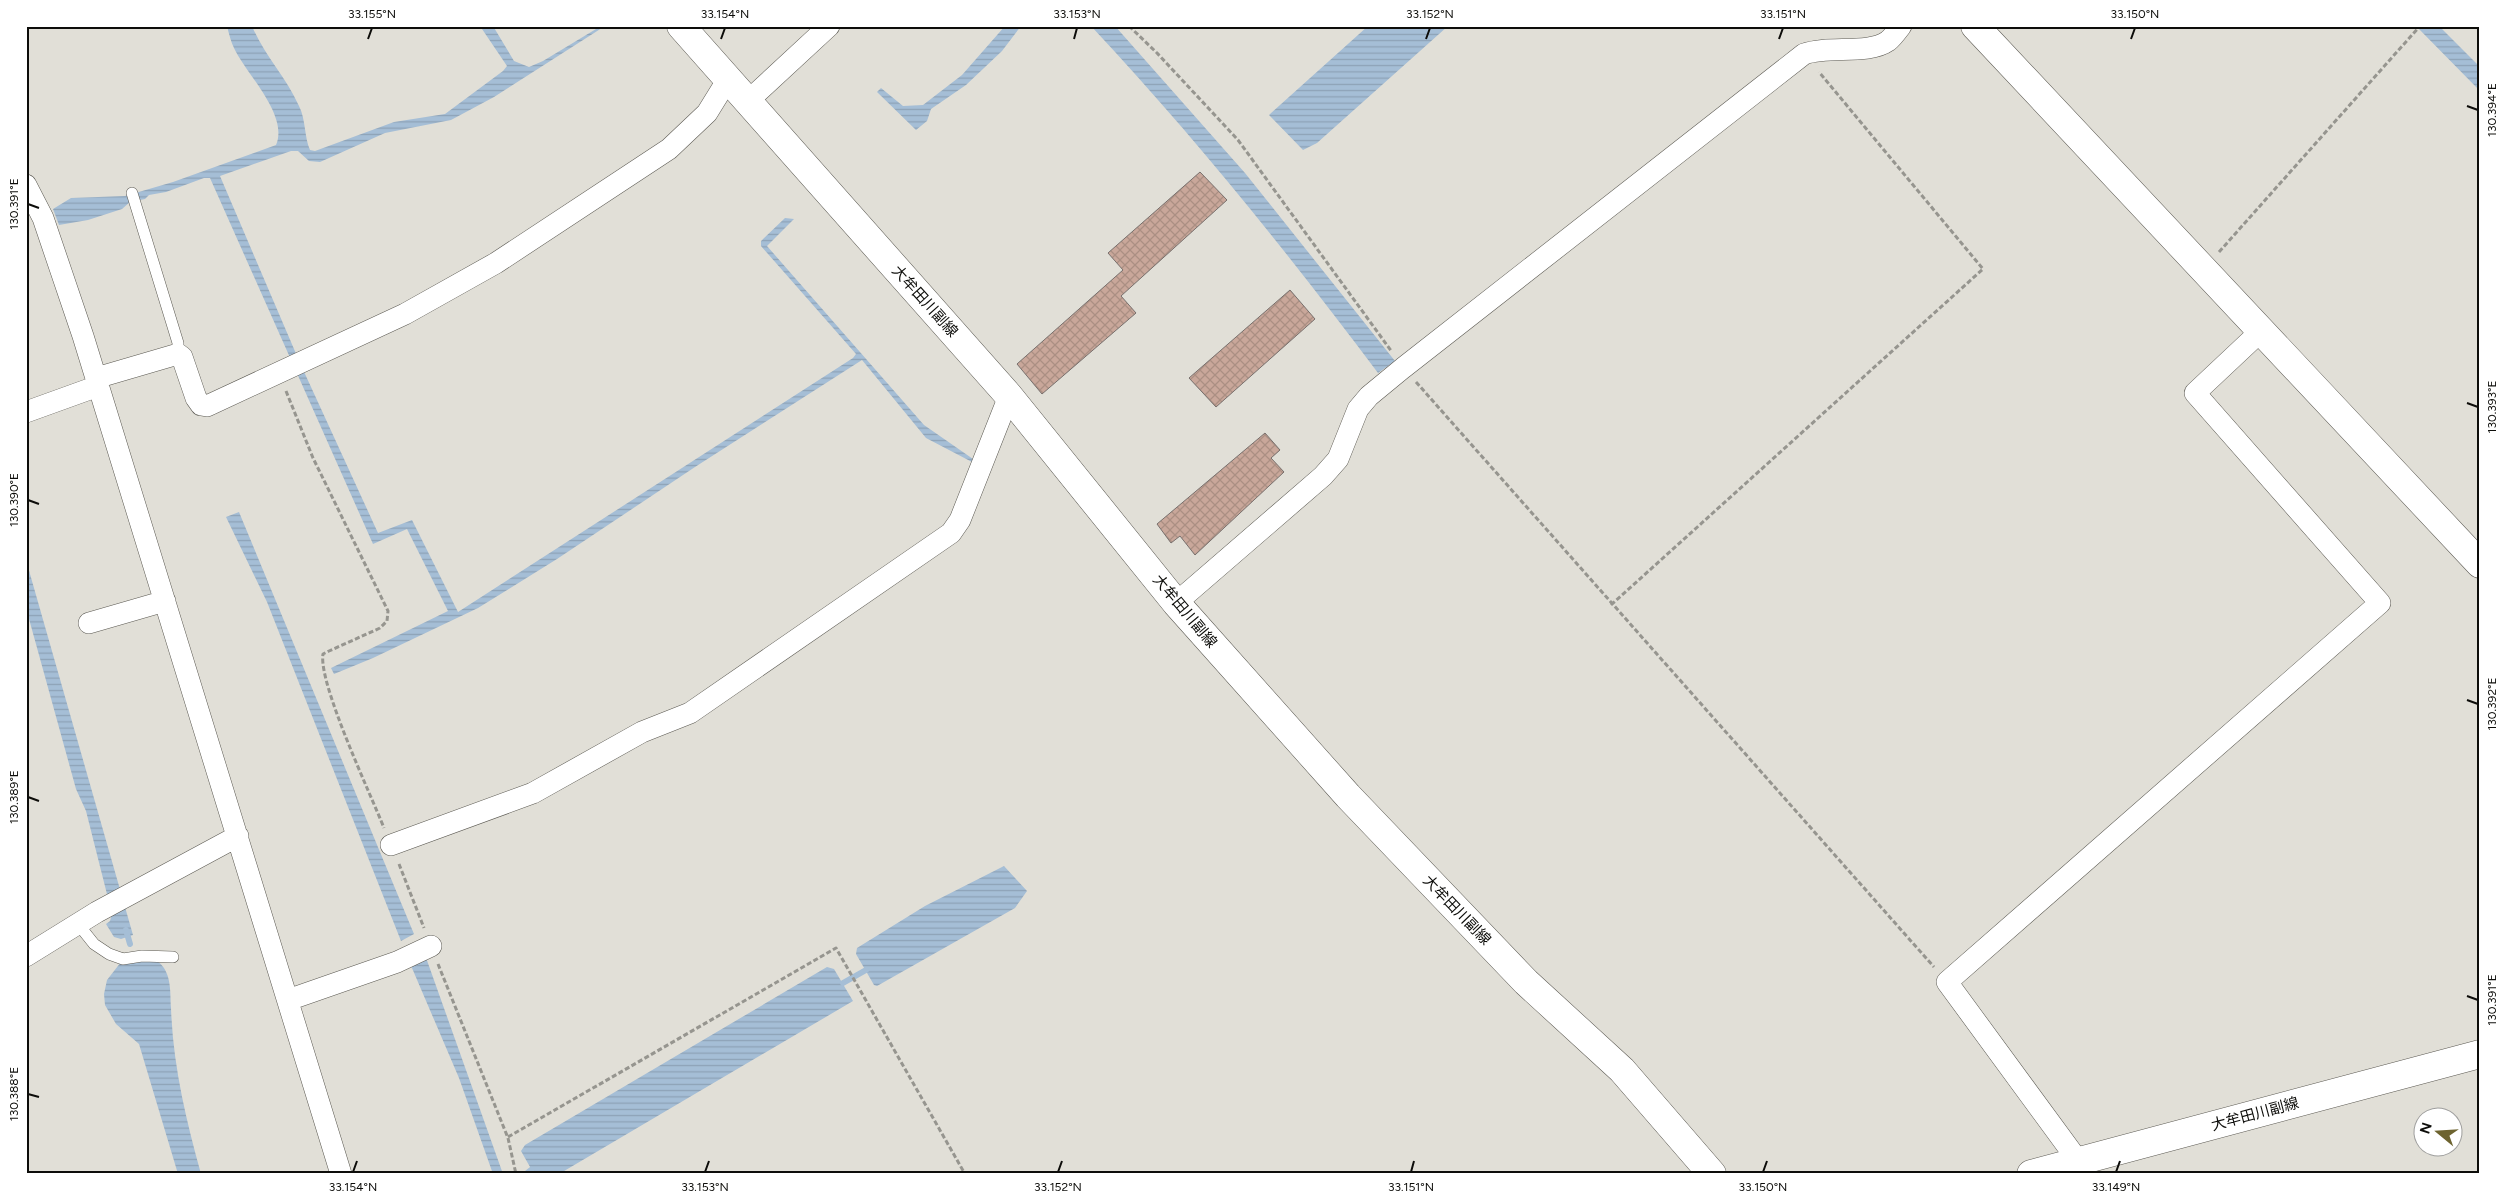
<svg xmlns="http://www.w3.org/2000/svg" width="2506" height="1200" viewBox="0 0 2506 1200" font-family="Figtree,'Noto Sans JP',sans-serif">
<defs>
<pattern id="water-rules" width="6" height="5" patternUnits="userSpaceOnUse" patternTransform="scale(1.25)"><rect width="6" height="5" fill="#a5bed6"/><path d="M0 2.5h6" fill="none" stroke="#8da2b6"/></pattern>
<pattern id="building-cross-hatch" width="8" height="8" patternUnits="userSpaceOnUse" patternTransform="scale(1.25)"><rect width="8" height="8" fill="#c9a79a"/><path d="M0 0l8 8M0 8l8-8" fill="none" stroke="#ab8f83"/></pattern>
</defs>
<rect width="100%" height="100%" fill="#e1dfd7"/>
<path fill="url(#water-rules)" d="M227,26H252C264,55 286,77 299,106C306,120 304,136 310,150L315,151L394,122L445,114L503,71L507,66L480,26H493L514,61L529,67L543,61L601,26H605L494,97L451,120L385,133L320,162L309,161L298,151H291L220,176L300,363L378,533L412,520L458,612L853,358L856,354L761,246V241L785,218L794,219L767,246L924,425L973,459L972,462L926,438L862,360L695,467L557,559L478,608L373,658L334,674L331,668L448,611L407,529L373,544L210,178H204L166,192L149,195L145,199L130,202L122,209L88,220L59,225L53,209L71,198L125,196L173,182L276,145C289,115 246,74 234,48C231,42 229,34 227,26Z
M1005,26H1021L1002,51L966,85L931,109L927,121L916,130L877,92L881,88L903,106L923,105L962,75Z
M1091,26H1115L1245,173L1395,361L1378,373C1288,253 1194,136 1091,26Z
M1368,26H1448L1317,143L1303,150L1269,115Z
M2416,26H2439L2480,67V91Z
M239,512L414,934L401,941L267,602L226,517Z
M26,560L133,935L121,939L114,937L106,924L110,921L112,914L86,811L76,789L26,608Z
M1004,866L1027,891L1015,908L877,986L874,985L856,954L857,948L925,906Z
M424,952L503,1174H493L459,1078L409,961Z
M156,960C172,971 170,990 171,1008C173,1066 186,1119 201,1174H178L139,1044L116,1024L105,1005L104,994L107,980L121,962Z
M827,967L834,969L853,1001L559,1174H534L521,1151L525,1145Z"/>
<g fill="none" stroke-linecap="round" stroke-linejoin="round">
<path stroke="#a5bed6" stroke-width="6" d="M126,930L130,944
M843,983L866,970
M526,1174L531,1170"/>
</g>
<path fill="url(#building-cross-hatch)" stroke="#78706d" d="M1200,172L1227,200L1121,296L1136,313L1042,394L1017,364L1123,270L1108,253Z
M1290,290L1315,319L1216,407L1189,378Z
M1265,433L1280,450L1271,458L1284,472L1195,555L1180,536L1171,543L1157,524Z"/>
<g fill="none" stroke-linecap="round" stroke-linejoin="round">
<defs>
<path id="service" d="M132,193L178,343V354
M78,924L94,944L109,954L123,959L142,956L173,957"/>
<path id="minor" d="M748,101L829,26
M26,185L43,218L83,336L341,1174
M96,378L178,354L182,357L196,398L201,405L207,406L405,314L496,263L669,149L707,113L728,79
M26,412L98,386
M1176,603L1323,476L1338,459L1358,409L1369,396L1403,368L1804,54C1829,45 1868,55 1888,41C1893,37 1897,31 1901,26
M89,623L165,601
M391,845L533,793L642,732L690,713L951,533L960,520L1009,396
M26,956L97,912L238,836
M288,1000L397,962L431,946
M2079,1162L1947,982L2380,603L2195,393L2261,331"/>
<path id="tertiary" d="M1975,26L2480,564"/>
<path id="primary" d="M681,26L1009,396L1176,603L1348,796L1526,982L1622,1070L1712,1174
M2031,1174L2480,1054"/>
</defs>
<use href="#service" stroke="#5b5952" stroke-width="12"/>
<use href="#minor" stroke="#5b5952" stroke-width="22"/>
<use href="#tertiary" stroke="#5b5952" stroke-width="29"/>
<use href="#primary" stroke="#5b5952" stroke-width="29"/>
<path stroke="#96958f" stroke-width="3" stroke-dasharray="5 2.5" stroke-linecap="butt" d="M1129,26L1157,53L1238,140L1392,352
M2219,252L2420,26
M1416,382L1934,967
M286,391L313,458L388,611L387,621L380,628L329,651L323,654C318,683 371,795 384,828
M1611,605L1983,269L1819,72
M399,864L424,928
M438,964L508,1138L516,1174
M508,1137L836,948L965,1174"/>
<use href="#service" stroke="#fff" stroke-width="11"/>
<use href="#minor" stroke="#fff" stroke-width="21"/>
<use href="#tertiary" stroke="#fff" stroke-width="28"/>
<use href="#primary" stroke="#fff" stroke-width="28"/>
</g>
<path fill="none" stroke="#0d0d0a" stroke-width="2" d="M368,39L372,28M721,39L725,28M1074,39L1077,28M1426,39L1430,28M1779,39L1783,28M2131,39L2135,28M2467,106L2478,110M28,204L39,208M2467,403L2478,407M28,500L39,504M2467,700L2478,704M28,797L39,801M2467,996L2478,1000M28,1094L39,1097M353,1172L357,1161M705,1172L709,1161M1058,1172L1062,1161M1411,1172L1414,1161M1763,1172L1767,1161M2116,1172L2120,1161"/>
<g text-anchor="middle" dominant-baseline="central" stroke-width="4.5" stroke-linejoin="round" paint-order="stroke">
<g font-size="15" fill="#0d0d0a" stroke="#fff">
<text transform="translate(925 301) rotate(48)">大牟田川副線</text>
<text transform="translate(1185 611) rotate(50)">大牟田川副線</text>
<text transform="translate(1457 910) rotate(46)">大牟田川副線</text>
<text transform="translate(2255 1114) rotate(-15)">大牟田川副線</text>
</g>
</g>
<rect width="2506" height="1200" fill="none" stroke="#ffffff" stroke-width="55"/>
<g transform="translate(2438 1132) rotate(288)"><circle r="24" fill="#ffffff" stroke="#9e9e9d"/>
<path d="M0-4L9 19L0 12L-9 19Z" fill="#6d632f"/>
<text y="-8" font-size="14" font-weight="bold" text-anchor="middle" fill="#0d0d0a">N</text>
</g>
<rect x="28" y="28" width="2450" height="1144" fill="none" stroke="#0d0d0a" stroke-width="2"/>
<g font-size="12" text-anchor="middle" fill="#0d0d0a">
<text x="372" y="18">33.155°N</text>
<text x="725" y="18">33.154°N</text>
<text x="1077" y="18">33.153°N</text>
<text x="1430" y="18">33.152°N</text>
<text x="1783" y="18">33.151°N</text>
<text x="2135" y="18">33.150°N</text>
<text transform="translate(2492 110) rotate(-90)" y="4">130.394°E</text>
<text transform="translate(14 204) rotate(-90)" y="4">130.391°E</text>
<text transform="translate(2492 407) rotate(-90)" y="4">130.393°E</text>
<text transform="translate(14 500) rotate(-90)" y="4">130.390°E</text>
<text transform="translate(2492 704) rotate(-90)" y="4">130.392°E</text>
<text transform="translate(14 797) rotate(-90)" y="4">130.389°E</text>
<text transform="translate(2492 1000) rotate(-90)" y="4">130.391°E</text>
<text transform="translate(14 1094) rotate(-90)" y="4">130.388°E</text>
<text x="353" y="1191">33.154°N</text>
<text x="705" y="1191">33.153°N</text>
<text x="1058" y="1191">33.152°N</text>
<text x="1411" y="1191">33.151°N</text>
<text x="1763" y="1191">33.150°N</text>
<text x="2116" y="1191">33.149°N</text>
</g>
</svg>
